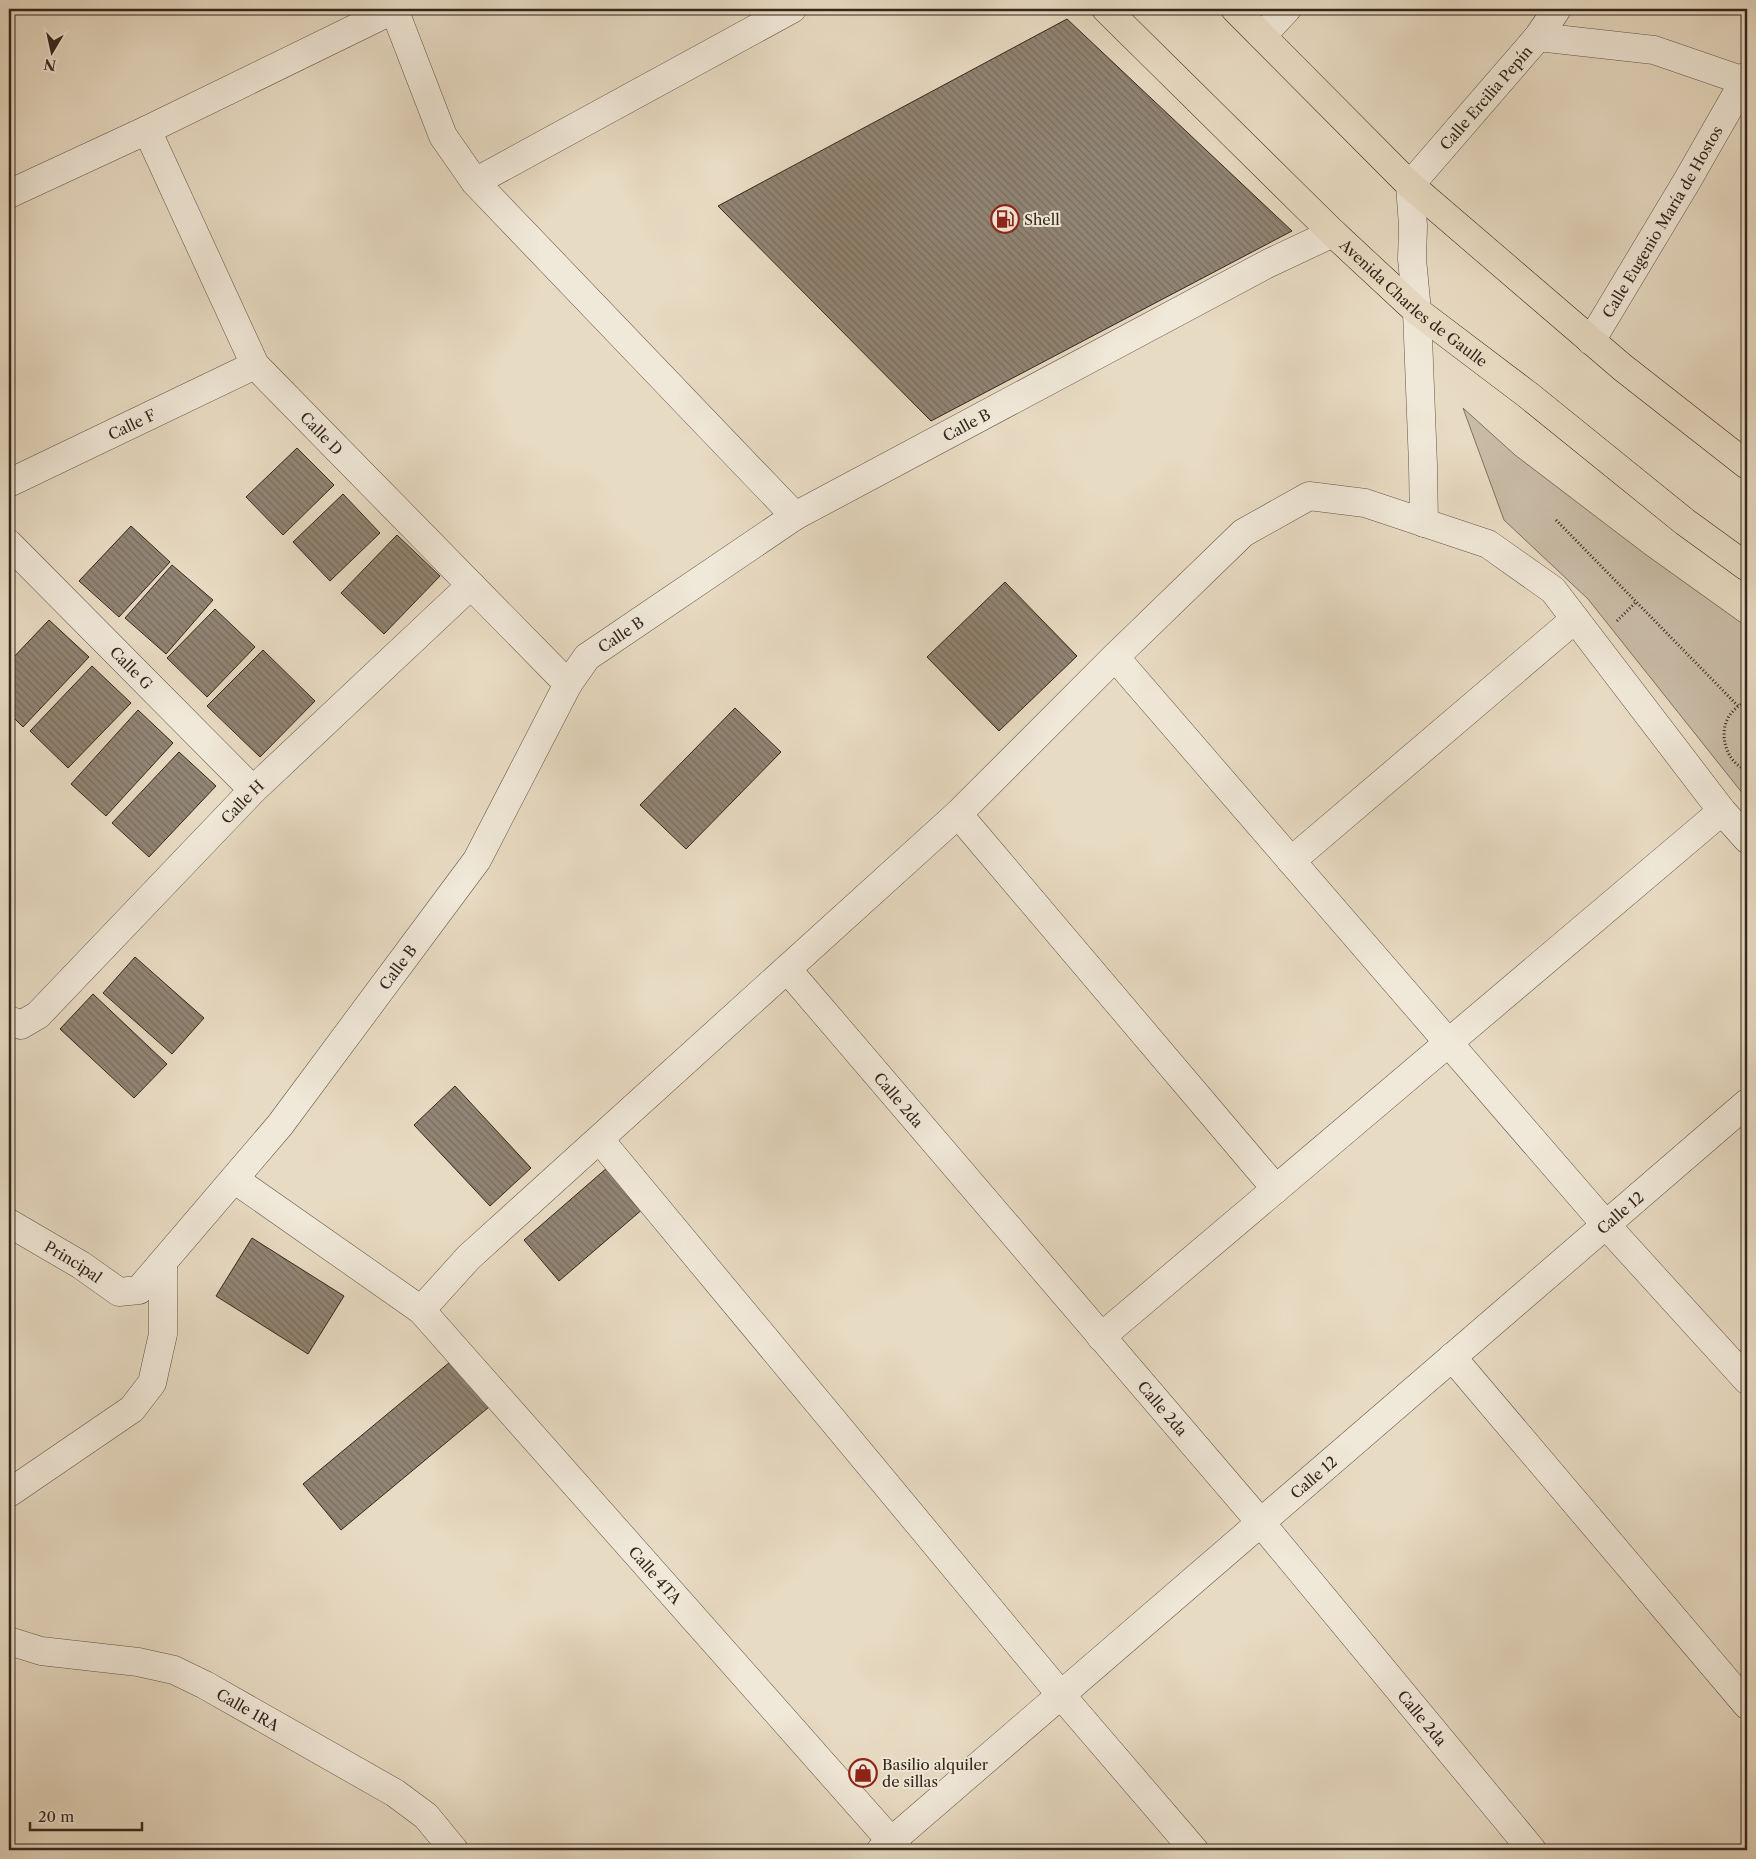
<svg xmlns="http://www.w3.org/2000/svg" width="1756" height="1859" viewBox="0 0 1756 1859" font-family="'Libre Caslon Text',serif">
<defs>
<pattern id="building-back-hatch" width="6" height="6" patternUnits="userSpaceOnUse" patternTransform="scale(1.25)"><rect width="6" height="6" fill="#918573"/><path d="M-1 5l2 2M0 0l6 6M5-1l2 2" fill="none" stroke="#776d5e"/></pattern>
</defs>
<rect width="100%" height="100%" fill="#e8dbc3"/>
<filter id="stains"><feTurbulence type="fractalNoise" baseFrequency=".004" numOctaves="4"/><feColorMatrix values="0 0 0 0 .2 0 0 0 0 .09 0 0 0 0 .02 0 0 0 .5 -.17"/></filter>
<radialGradient id="worn" r=".72"><stop offset=".6" stop-color="#630" stop-opacity="0"/><stop offset="1" stop-color="#630" stop-opacity=".3"/></radialGradient>
<path fill="#c9bca7" stroke="#7e7262" d="M1463,408L1515,455L1645,554L1747,627V799L1588,599L1504,520Z"/>
<path fill="url(#building-back-hatch)" stroke="#33271c" d="M1067,19L1292,231L931,421L718,206Z
M297,448L334,485L283,535L246,497Z
M343,494L380,533L330,581L293,542Z
M131,526L170,562L119,617L79,581Z
M397,535L440,576L384,634L341,593Z
M172,565L213,600L166,654L125,618Z
M1005,582L1077,656L999,731L927,657Z
M215,609L255,647L207,697L167,658Z
M49,620L89,657L23,727L9,713V662Z
M263,650L315,701L260,757L207,706Z
M92,666L131,703L68,768L30,731Z
M735,708L781,752L686,849L640,805Z
M138,710L173,743L106,816L71,784Z
M179,752L216,786L149,857L112,823Z
M135,957L204,1018L172,1054L103,993Z
M93,994L167,1064L134,1098L60,1029Z
M455,1086L531,1168L490,1206L414,1125Z
M608,1167L644,1208L559,1281L524,1240Z
M252,1238L344,1296L308,1354L216,1296Z
M450,1362L489,1407L341,1530L303,1484Z"/>
<g fill="none" stroke-linecap="round" stroke-linejoin="round">
<defs>
<g id="minor">
<path d="M394,9L443,136L475,182L795,516"/>
<path d="M1262,36L1287,9"/>
<path d="M1538,37L1654,50L1747,82"/>
<path id="s1" d="M147,130L255,365L568,684"/>
<path d="M475,182L792,9"/>
<path d="M9,194L147,130L395,9"/>
<path id="s2" d="M1591,341L1687,181L1747,76"/>
<path id="s3" d="M9,483L255,365"/>
<path id="s4" d="M1424,523L1423,465L1417,311L1412,259L1413,226L1410,185L1538,37L1557,9"/>
<path id="s5" d="M9,544L253,790"/>
<path d="M1115,657L1606,1225L1747,1380"/>
<path d="M958,814L1276,1189"/>
<path d="M1291,861L1575,619"/>
<path id="s6" d="M787,969L1261,1523L1532,1850"/>
<path id="s7" d="M9,1020L21,1025L38,1015L253,790L471,585"/>
<path d="M600,1140L1061,1695L1194,1850"/>
<path id="s8" d="M234,1179L421,1310L899,1850"/>
<path id="s9" d="M9,1223L81,1265L119,1292L139,1290L280,1125L477,860L568,684L587,657L795,516L1269,263L1333,233"/>
<path d="M421,1310L469,1257L958,814L1115,657L1243,533L1309,496L1365,503L1488,544L1553,590L1722,811L1747,839"/>
<path d="M1101,1337L1722,811"/>
<path d="M1452,1357L1747,1705"/>
<path d="M9,1493L132,1409L152,1383L163,1334V1263"/>
<path id="s10" d="M9,1641L41,1651L138,1662L174,1670L205,1685L395,1793L426,1816L454,1850"/>
<path id="s11" d="M881,1850L1747,1103"/>
</g>
<g id="major">
<path id="s12" d="M1106,9L1333,233L1417,311L1528,395L1685,522L1747,567"/>
<path d="M1235,9L1410,185L1622,367L1747,465"/>
</g>
</defs>
<use href="#minor" stroke="#605446" stroke-width="29"/>
<use href="#major" stroke="#33271c" stroke-width="29"/>
<path stroke="#33271c" stroke-width="3" stroke-dasharray="1 2.5" stroke-linecap="butt" d="M1556,520L1738,706
M1617,621L1636,602
M1747,701C1739,705 1731,711 1727,720C1719,738 1728,764 1747,770"/>
<use href="#minor" stroke="#f0e8d8" stroke-width="28"/>
<use href="#major" stroke="#e8dbc3" stroke-width="28"/>
</g>
<defs>
<symbol id="fuel-ring" viewBox="-11 -11 22 22"><circle r="9.5" fill="#f0e8d8" stroke="#8f2418" stroke-width="1.5"/><path d="M-5.5-6h7V0h2V4h1.3V-2.5L3-4.5l.8-.8L6-3V5H2.5V1h-1V6h-7ZM-4.2-4.7v3.2H.2V-4.7Z" fill="#8f2418"/></symbol>
<symbol id="shop-ring" viewBox="-11 -11 22 22"><circle r="9.5" fill="#f0e8d8" stroke="#8f2418" stroke-width="1.5"/><path d="M-5-2.5h2.3a2.7 3.5 0 0 1 5.4 0H5L5.5 6h-11ZM-1.5-2.5h3a1.5 2.3 0 0 0-3 0Z" fill="#8f2418"/></symbol>
</defs>
<g fill-rule="evenodd">
<use href="#fuel-ring" x="989" y="203" width="32" height="32"/>
<use href="#shop-ring" x="847" y="1757" width="32" height="32"/>
</g>
<g text-anchor="middle" dominant-baseline="central" stroke-width="4" stroke-linejoin="round" paint-order="stroke">
<g font-size="15" fill="#33271c" stroke="#f0e8d8">
<text stroke="none"><textPath href="#s4" startOffset="454">Calle Ercilia Pepín</textPath></text>
<text stroke="none"><textPath href="#s2" startOffset="139">Calle Eugenio María de Hostos</textPath></text>
<text stroke="none"><textPath href="#s12" startOffset="426">Avenida Charles de Gaulle</textPath></text>
<text stroke="none"><textPath href="#s3" startOffset="136">Calle F</textPath></text>
<text stroke="none"><textPath href="#s9" startOffset="1374">Calle B</textPath></text>
<text stroke="none"><textPath href="#s1" startOffset="354">Calle D</textPath></text>
<text stroke="none"><textPath href="#s9" startOffset="969">Calle B</textPath></text>
<text stroke="none"><textPath href="#s5" startOffset="174">Calle G</textPath></text>
<text stroke="none"><textPath href="#s7" startOffset="328">Calle H</textPath></text>
<text stroke="none"><textPath href="#s9" startOffset="564">Calle B</textPath></text>
<text stroke="none"><textPath href="#s6" startOffset="172">Calle 2da</textPath></text>
<text stroke="none"><textPath href="#s11" startOffset="976">Calle 12</textPath></text>
<text stroke="none"><textPath href="#s9" startOffset="75">Principal</textPath></text>
<text stroke="none"><textPath href="#s6" startOffset="578">Calle 2da</textPath></text>
<text stroke="none"><textPath href="#s11" startOffset="571">Calle 12</textPath></text>
<text stroke="none"><textPath href="#s8" startOffset="582">Calle 4TA</textPath></text>
<text stroke="none"><textPath href="#s10" startOffset="252">Calle 1RA</textPath></text>
<text stroke="none"><textPath href="#s6" startOffset="982">Calle 2da</textPath></text>
</g>
<g font-size="15" fill="#33271c" stroke="#f0e8d8" text-anchor="start">
<text x="1024" y="219">Shell</text>
<text x="882" y="1764">Basilio alquiler<tspan x="882" dy="17">de sillas</tspan></text>
</g>
</g>
<rect width="1756" height="1859" fill="none" stroke="#e8dbc3" stroke-width="30"/>
<rect x="10" y="10" width="1736" height="1839" fill="none" stroke="#33271c" stroke-width="2.5"/>
<rect x="15" y="15" width="1726" height="1829" fill="none" stroke="#33271c"/>
<g transform="translate(52 52) rotate(189)" stroke="#f0e8d8" stroke-width="4" paint-order="stroke">
<path d="M0-4L9 19L0 12L-9 19Z" fill="#33271c"/>
<text y="-8" font-size="14" font-weight="bold" text-anchor="middle" fill="#33271c">N</text>
</g>
<path d="M30 1822v8h112v-8" fill="none" stroke="#33271c" stroke-width="2.5"/>
<text x="38" y="1822" font-size="15" fill="#33271c" stroke="#f0e8d8" stroke-width="4" paint-order="stroke">20 m</text>
<rect width="100%" height="100%" filter="url(#stains)"/>
<rect width="100%" height="100%" fill="url(#worn)"/>
</svg>
